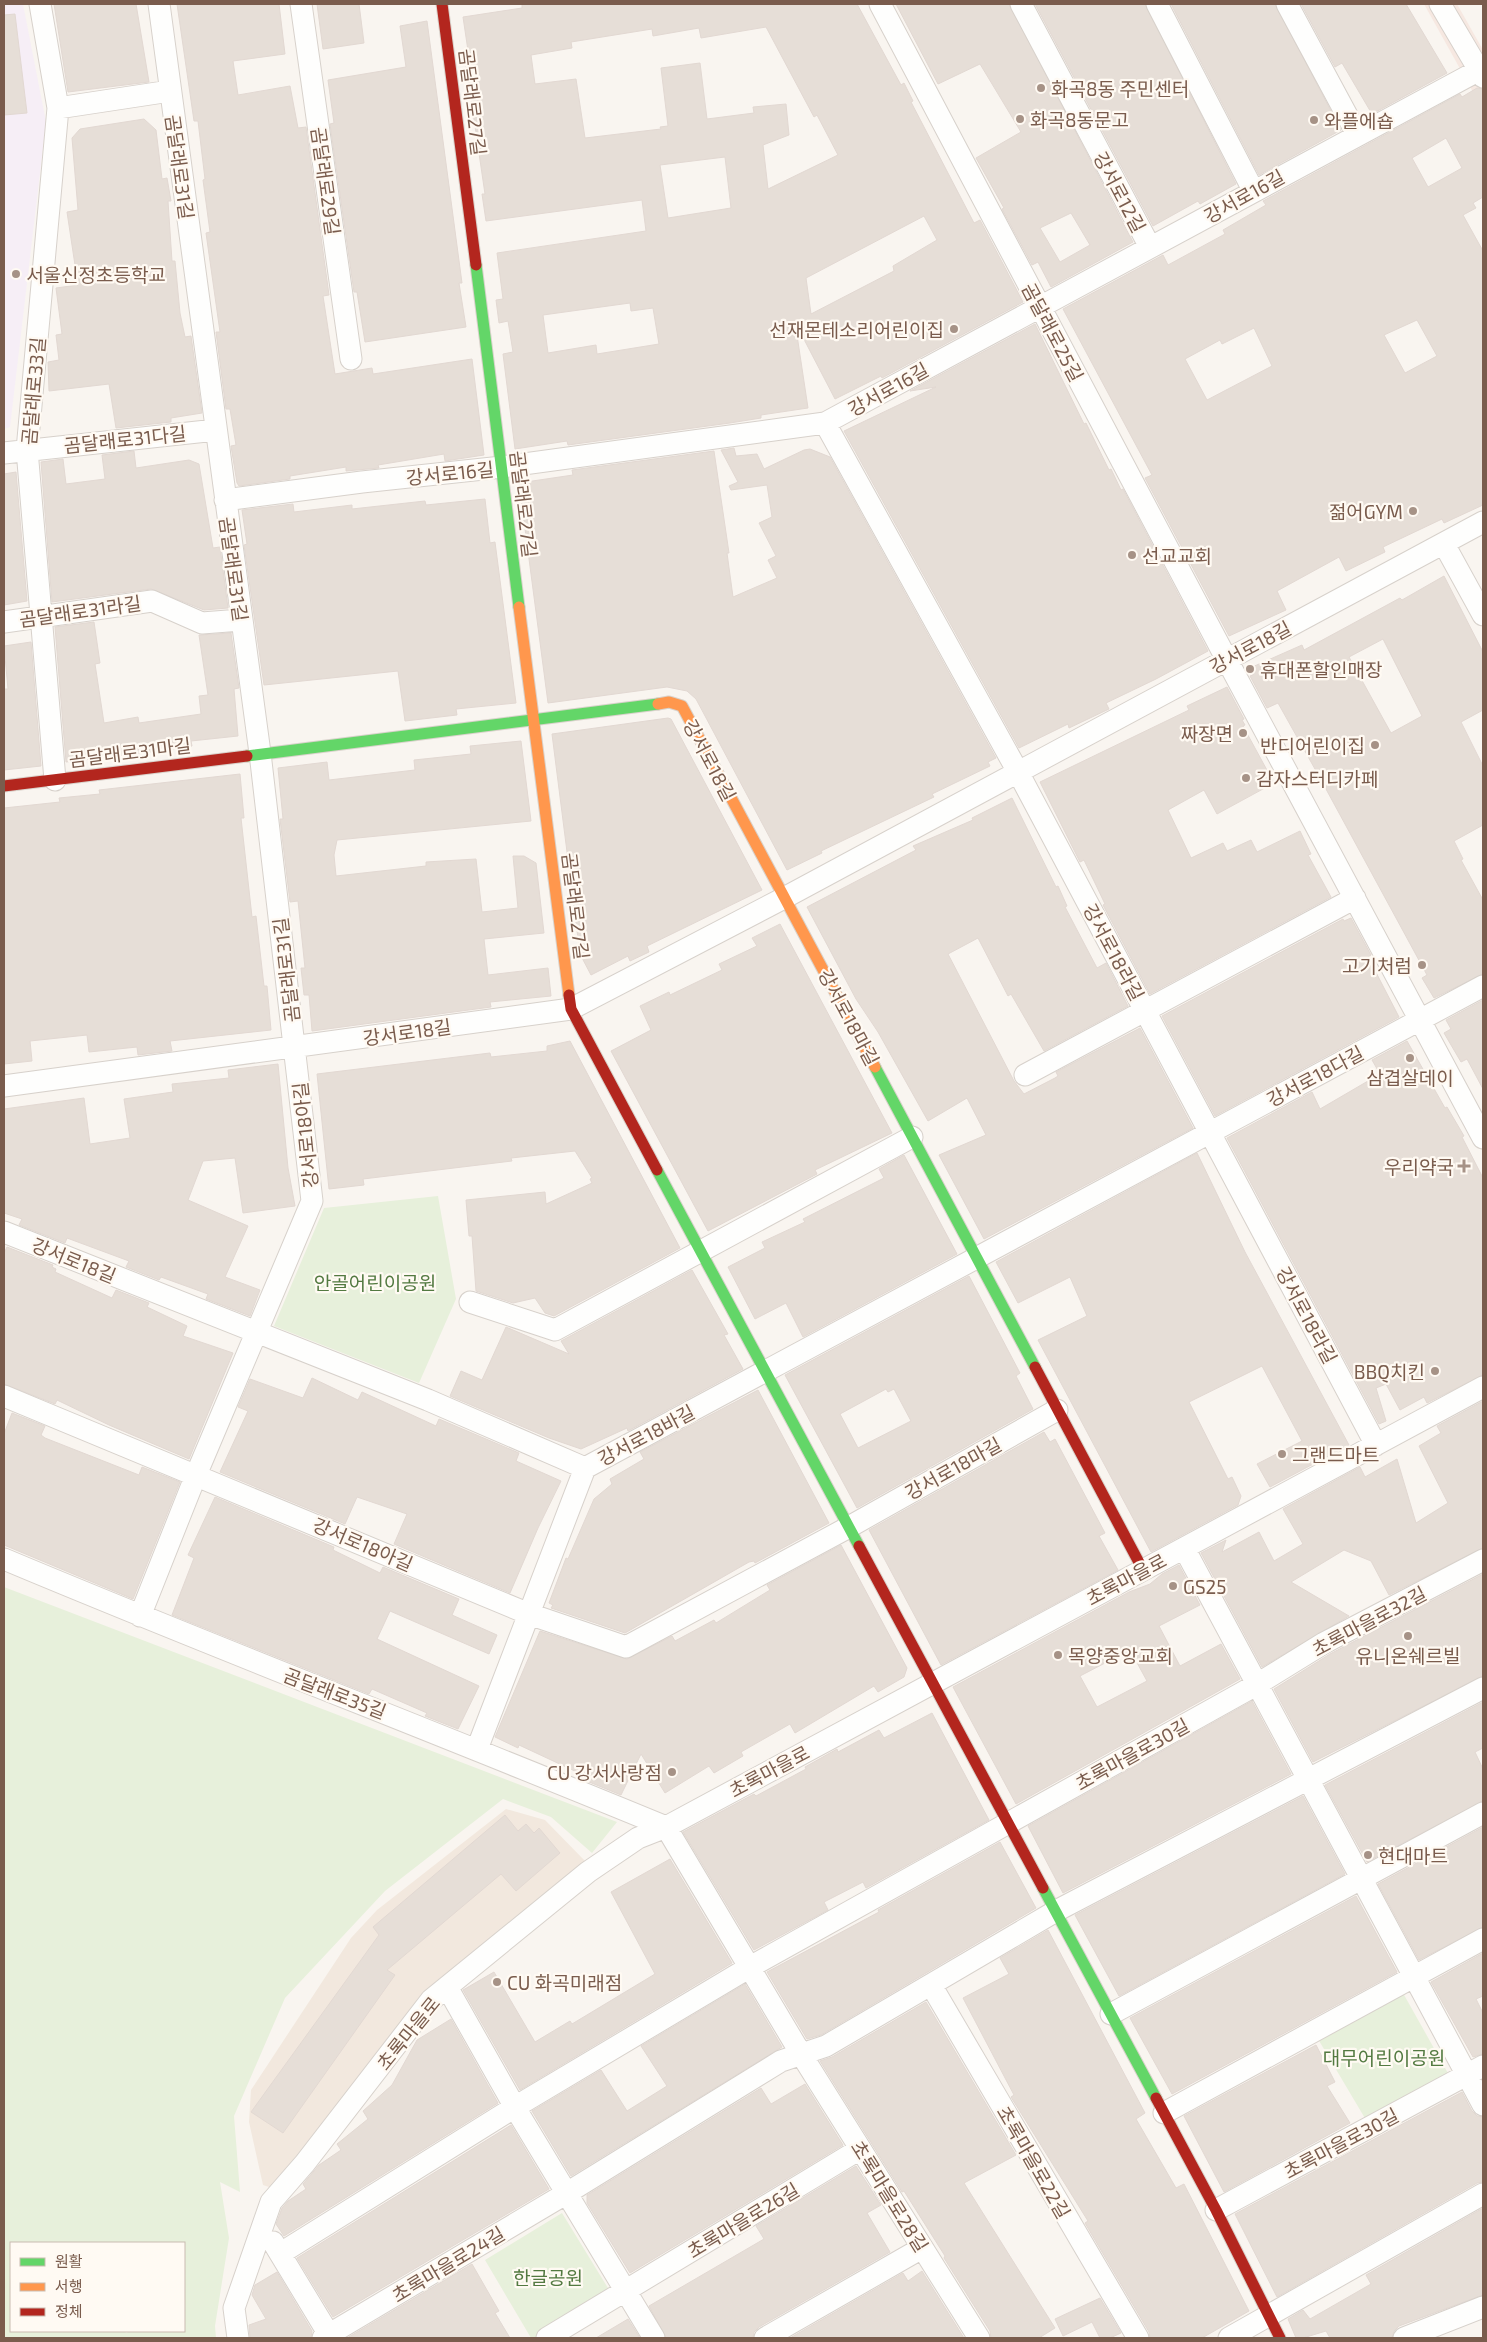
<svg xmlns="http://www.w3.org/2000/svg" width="1487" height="2342" viewBox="0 0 1487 2342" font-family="'Exo 2','Noto Sans KR',sans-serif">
<rect width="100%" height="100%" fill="#f9f5f0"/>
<path fill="#f2e8de" d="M506,1809L545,1820L586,1862L422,1995L272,2188L263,2185L249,2122L251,2090L351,1938L377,1910Z"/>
<path fill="#f6e8e1" d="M1424,4H1457L1483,50V110Z"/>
<path fill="#f6eef6" d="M4,4H23L46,122L10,427L4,429Z"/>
<path fill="#e7f0db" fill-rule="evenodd" d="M438,1196L456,1299L419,1383L274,1326L324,1208Z
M4,1587L617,1822L592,1853L551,1817L503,1799L385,1891L285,1998L234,2116L240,2192L220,2182L229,2238L215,2326L216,2338H4ZM11,2243H184V2331H130L126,2333L125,2331H11Z
M1403,1993L1449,2075L1366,2120L1318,2039Z
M562,2213L611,2293L535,2338H531L485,2260Z"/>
<path fill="#e6ded7" stroke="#e2d8d2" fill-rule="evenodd" d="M54,4H136L149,82L68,92Z
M177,4H279L285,54L233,61L238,95L290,86L298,128L306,127L329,295L323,296L335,374L372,368L373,374L472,359L484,455L445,461L444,454L378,465L379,468L346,471V467L290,476V479L239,486L237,483L231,446L236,445L230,409H226L216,332H220L206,233L210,232L203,180L205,179L198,121H194Z
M317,4H359L364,43L323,49Z
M522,4H857L901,85L904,83L913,101L911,102L974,223L980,220L1023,302L882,378L881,376L835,399L795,322L808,408L761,415V418L730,423L568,445L567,441L515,449L503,354L513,352L508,321L499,323L496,300L503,299L497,253L646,231L642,200L486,221L482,194H485L466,65L470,64L463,17L522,8ZM766,27L814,117L817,115L838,155L768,189L763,145L789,135L786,104L753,107L754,113L707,119L700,63L661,68L668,126L660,127L661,129L585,138L576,79L535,84L531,55L572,48L571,42L652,29L653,36L699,28L701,38ZM725,157L731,208L668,218L660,165ZM924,216L937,240L893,266L894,271L811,314L806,278ZM630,303L631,311L653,308L659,344L597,354L596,345L548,353L543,315Z
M896,4H1009L1133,242L1051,287L1038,262L1032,265L1002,209L1004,208L976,158L1021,132L980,64L938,84ZM1071,213L1090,245L1060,262L1040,228Z
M1035,4H1145L1236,184L1200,204L1198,201L1153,226Z
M1171,4H1275L1341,130L1259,175Z
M1301,4H1406L1447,73L1372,114L1342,63L1335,67Z
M15,14L27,113L4,115V15Z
M427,21L462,283H459L466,327L365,342L357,292H354L330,124L334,123L328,80L406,67L400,26Z
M1477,88L1483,89V197L1473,203L1476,208L1463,215L1483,251V505L1444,523L1442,519L1383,547L1385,552L1346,571L1339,557L1277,591L1286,610L1229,636L1145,478L1152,475L1063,309L1163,255L1168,265L1225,234L1223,230L1266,205L1263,201L1460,94L1462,97ZM1446,138L1462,168L1428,187L1412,158ZM1417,320L1437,356L1405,373L1384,335ZM1254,328L1272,366L1207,400L1185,359L1220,340L1222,344Z
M144,119L156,130L162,179L167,178L171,201H168L172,261H175L180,313L185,337L191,336L202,413L171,418V422L116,428L109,384L49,391L48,362L59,360L56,335L62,334L56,288L78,285L67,212L78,210L72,138L80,129Z
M1035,324L1084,424L1086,423L1109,470L1111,469L1121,490L1123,489L1208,651L1156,679L1106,703L1109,709L1069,728L1068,724L1019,748L844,431L936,387L910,391Z
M734,448L736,456L757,454L764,469L804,450L810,449L830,457L996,758L988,762L990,766L932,794L934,797L821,851L822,853L787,870L696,699L687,691L667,687L548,703L519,483L573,475L572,470L714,451L729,553H727L733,597L777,578L768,560L776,556L759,523L772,517L767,485L731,490L729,486L738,482L721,450Z
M134,451L136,468L189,460L199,464L213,548L220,547L228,608L204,610L151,589L52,602L41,462L63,459L66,484L105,479L102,455Z
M16,472L27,601L4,605V474Z
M485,499L490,543L495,542L516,703L456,709L457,715L405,721L398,671L264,685L244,545L247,544L242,510L293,504L294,512L352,505V509L425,501L426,505Z
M1444,576L1483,652V710L1461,722L1483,766V825L1454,841L1463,859L1461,860L1483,900V974L1434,998L1422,978L1427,975L1320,778L1278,703L1267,708L1250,676L1253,675L1250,668L1302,645L1304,650L1400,598L1402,600ZM1383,639L1422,716L1391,733L1349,657Z
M94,622L100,663L95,664L104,723L138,717L139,723L201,714L199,696L208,695L199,635L231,633L239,688L234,689L238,736L191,741L192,746L159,751L66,762L55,627Z
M31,642L41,766L4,770V689H8L4,646Z
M1227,687L1244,719L1242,720L1245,725L1243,726L1274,783L1217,814L1204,790L1168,810L1191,858L1223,843L1227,851L1251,840L1257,852L1300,831L1311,854L1308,855L1331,897L1150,994L1103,905L1105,904L1084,860L1080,862L1040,782L1189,710L1187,706Z
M668,718L671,719L762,890L647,946L649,952L630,961L628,956L591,975L580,954L552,734Z
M521,741L531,821L337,840L334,855L336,876L426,866V862L476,859L482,912L518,908L513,856H524L536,863L544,933L484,939L488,975L548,968L551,996L490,1002L491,1007L312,1031L309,995H304L301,968H305L298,901L290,902L280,819H283L278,768L327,762L329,780L415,770L414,760L471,754L470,746Z
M240,774L244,818H241L252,917L256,916L264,986H267L271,1030L170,1041L172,1051L138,1055L137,1047L89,1052L87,1035L30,1041L32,1061L4,1064V808L60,802L59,798L100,794L99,790Z
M1012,798L1056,887L1058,886L1067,906L1065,907L1097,968L1106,963L1128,1006L1044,1051L1011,994L1008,996L978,938L948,954L1014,1081L1024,1094L1055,1078L1058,1076L1056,1072L1140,1028L1193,1128L984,1239L939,1155L986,1135L967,1098L928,1121L878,1032L856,999L807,907L916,850L913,846L973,820L972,818Z
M1351,918L1371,955L1368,957L1399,1017L1215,1116L1162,1016L1343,919L1344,921Z
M780,924L892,1133L815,1170L817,1174L708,1231L611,1051L651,1030L640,1006L669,992L670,995L722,970L719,964L757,946L752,938Z
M1483,1000V1089L1467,1059L1461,1062L1444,1033L1451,1029L1446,1020Z
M570,1041L680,1248L554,1316L545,1313L535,1298L513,1303L476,1291L472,1236H469L466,1200L545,1192L546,1204L592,1183L590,1179L592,1178L575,1151L511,1158L512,1161L363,1179L364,1185L329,1189L317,1074L490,1053L491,1057L547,1051V1046Z
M1407,1041L1445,1108L1447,1107L1464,1136L1462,1137L1483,1178V1375L1427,1403L1424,1397L1400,1410L1386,1384L1376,1388L1386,1421L1379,1424L1227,1138L1312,1092L1320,1109L1380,1074L1372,1060Z
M278,1064L288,1168L295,1206L243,1213L235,1158L203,1161L188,1200L248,1226L225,1277L260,1290L250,1316L206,1299L208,1294L161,1277L159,1280L126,1267L129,1261L67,1238L65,1243L19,1225L22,1219L4,1213V1109L84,1098L90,1144L130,1138L124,1099L173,1092L172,1084L229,1078L228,1070Z
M1197,1153L1245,1252L1349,1445L1270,1487L1257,1464L1302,1441L1262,1366L1189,1402L1228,1479L1232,1477L1241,1496L1238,1505L1151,1552L1038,1340L1087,1316L1070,1277L1018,1303L996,1262Z
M904,1155L957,1254L803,1337L786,1303L755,1319L728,1267L765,1248L762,1242L805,1222L803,1219L884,1178L879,1169Z
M7,1247L53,1265L52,1267L56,1269L55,1272L112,1298L116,1290L149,1303L147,1307L187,1326L183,1336L233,1353L189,1459L109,1425L57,1400L55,1404L4,1384V1253Z
M692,1270L728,1334L724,1335L743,1369L628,1431L627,1428L581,1449L549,1438L450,1396L461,1371L482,1380L506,1327L569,1354L561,1341Z
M969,1276L1020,1373L1016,1376L1033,1409L857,1508L785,1375ZM886,1389L888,1392L894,1389L911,1421L858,1448L840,1414Z
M312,1378L358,1400L362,1392L436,1426L439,1419L519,1453L516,1461L561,1481L538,1528L510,1593L394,1544L407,1514L357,1497L345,1524L220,1472L248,1411L238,1407L250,1379L303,1398Z
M758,1390L829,1523L755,1563L754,1561L749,1562L625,1633L551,1608L553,1605L549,1603L566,1558L568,1559L594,1499L612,1484L610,1479L644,1459L640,1452Z
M1483,1401V1548L1389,1595L1371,1561L1344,1550L1291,1582L1349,1616L1262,1667L1201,1553L1226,1540L1222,1552L1259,1532L1274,1561L1303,1544L1283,1509L1360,1467L1365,1477L1397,1459L1416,1523L1448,1503L1419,1446L1441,1433L1437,1426Z
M12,1413L45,1426L41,1435L45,1438L139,1475L142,1467L180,1482L133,1599L4,1545V1434Z
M1044,1432L1050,1442L1055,1439L1105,1533L1099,1536L1118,1570L941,1665L869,1530Z
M215,1497L334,1547L333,1550L380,1573L383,1567L459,1599L452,1615L497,1635L489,1654L390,1611L377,1639L479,1686L458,1729L425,1716L427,1713L372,1689L369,1694L172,1615L194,1558L188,1555Z
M841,1545L907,1668L904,1677L878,1692L874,1686L795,1733L790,1724L741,1752L743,1756L714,1773L709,1766L665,1793L641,1754L621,1795L577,1777L579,1773L519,1745L518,1748L495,1737L540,1631L627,1659L672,1636L675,1641L714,1620L716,1623L770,1590L767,1585Z
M1179,1565L1200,1605L1159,1626L1180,1666L1221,1644L1240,1679L1016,1804L953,1687L1129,1592L1150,1584L1162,1574ZM1130,1650L1147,1681L1097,1707L1080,1676Z
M1483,1574V1676L1313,1762L1274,1689L1330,1654Z
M1252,1701L1291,1774L1063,1893L1028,1826Z
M1483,1702V1748L1475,1752L1483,1769V1801L1367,1862L1325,1785Z
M932,1713L989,1820L866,1888L863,1882L824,1902L828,1910L754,1950L683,1832L754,1794L756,1796L806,1769L805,1767L837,1749L838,1752L879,1730L884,1738Z
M1303,1796L1345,1874L1119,1996L1075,1915Z
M505,1815L518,1831L526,1824L534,1833L539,1828L560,1853L516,1891L501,1874L387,1970L395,1975L283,2133L251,2112L379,1935L373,1927Z
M1483,1827V1927L1419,1960L1378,1884Z
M1000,1842L1036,1908L821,2035L807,2039L767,1972L879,1912L878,1910Z
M670,1859L732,1963L520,2090L463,1990L494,1972L535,2042L570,2021L572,2024L655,1974L611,1892Z
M1356,1896L1397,1972L1172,2094L1130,2018Z
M1048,1930L1145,2113L1136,2119L1176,2188L1184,2184L1249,2311L1202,2338H1150L1149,2332L1085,2223L1088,2221L1011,2097L1014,2095L963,1998L1009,1974L1000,1958Z
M1483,1953V1996L1476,1999L1483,2013V2054L1473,2057L1431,1982Z
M745,1984L782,2047L571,2176L532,2111L601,2070L627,2111L667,2086L641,2046Z
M926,2002L1016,2155L964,2183L1055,2328L1039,2338H991L990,2331L944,2258L945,2256L904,2191L902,2192L820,2061L832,2057Z
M451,2019L498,2103L284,2236L276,2224L282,2208L288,2201L306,2189L303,2184L319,2165L341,2150L337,2144L368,2119L363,2111L392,2085L417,2040Z
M1316,2045L1335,2082L1327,2086L1350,2123L1224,2192L1184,2116Z
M805,2084L843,2145L630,2273L587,2203V2195L761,2088L771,2104Z
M1462,2092L1472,2111L1477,2116L1483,2117V2182L1477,2183L1277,2297L1235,2214Z
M511,2125L549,2189L333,2317L297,2258Z
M856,2166L881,2205L867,2213L890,2252L759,2327L754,2332L753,2338H666L649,2306L764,2239L756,2226Z
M1483,2208V2295L1399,2326L1394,2331L1392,2338H1330L1326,2331L1303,2338H1296L1288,2319L1303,2310L1310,2319L1371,2284L1366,2275Z
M472,2264L499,2311L495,2313L510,2338H347Z
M922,2271L964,2338H790L903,2273L908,2281Z
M277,2272L312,2331L311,2338H250L249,2325L266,2319L252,2295L255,2285Z
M1100,2298L1121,2333L1110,2338H1100L1092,2322L1063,2336L1055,2319Z
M628,2319L640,2338H596Z"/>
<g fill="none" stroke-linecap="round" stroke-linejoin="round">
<defs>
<path id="street" d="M40,4L58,108L27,450L55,780
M301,4L351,359
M880,4L1227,660L1483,1138
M1021,4L1150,247
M1157,4L1253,190
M1287,4L1357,134
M1440,4L1483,77
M58,108L170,91
M825,423L1018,772L1376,1445
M4,453L216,430
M225,500L362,482L502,467L825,423L1483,68
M1444,544L1483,615
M4,622L152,601L202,623L241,620
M1025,1075L1355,898
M4,1086L571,1009L784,898L1483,522
M4,1232L428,1400L585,1468
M470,1302L555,1330L912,1137
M4,1396L529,1614L626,1647L849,1527L1057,1410
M1184,1548L1483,2105
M4,1559C223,1651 446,1736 666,1827
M140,1616L196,1475L312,1201L260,753L159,4
M477,1749L585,1468L1483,986
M666,1827L801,2054L979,2338
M931,1985L1138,2338
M447,1987L520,2116L654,2338
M1111,2014L1483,1813
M1164,2113L1483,1939
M1216,2210L1483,2066
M273,2242L331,2338
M281,2253L515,2107L750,1967L1256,1685L1324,1643L1483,1560
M238,2338L234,2308L271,2202L305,2163L431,2000L588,1872L638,1838L666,1827L1483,1387
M323,2338L567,2193L781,2061L826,2046L1056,1911L1483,1688
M547,2338L860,2149
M765,2338L922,2248
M1229,2338L1483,2194
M1404,2338L1483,2307"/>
<path id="fast" d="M476,265L519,607
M247,756L658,704
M875,1067L1035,1367
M657,1170L859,1546
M1043,1888L1156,2098"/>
<path id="slow" d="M519,607L569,995
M658,704L669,702L682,706L875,1067"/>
<path id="jam" d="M442,4L476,265
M4,786L247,756
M569,995L571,1009L657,1170
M1035,1367L1143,1570
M859,1546L1043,1888
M1156,2098L1216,2210L1280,2338"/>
</defs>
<use href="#street" stroke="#d7d1cb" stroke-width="23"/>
<use href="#fast" stroke="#d9d2cb" stroke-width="13"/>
<use href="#slow" stroke="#d9d2cb" stroke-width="13"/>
<use href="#jam" stroke="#d9d2cb" stroke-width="13"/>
<use href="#street" stroke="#fefefd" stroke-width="21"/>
<use href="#fast" stroke="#63d668" stroke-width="11"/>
<use href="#slow" stroke="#ff974d" stroke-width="11"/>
<use href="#jam" stroke="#b3261e" stroke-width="11"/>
</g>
<g fill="#a69286" stroke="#fffaf3" stroke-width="2">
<circle cx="1041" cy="88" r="5"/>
<circle cx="1020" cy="119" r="5"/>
<circle cx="1314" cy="120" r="5"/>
<circle cx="16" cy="274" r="5"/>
<circle cx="954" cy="329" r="5"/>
<circle cx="1413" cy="511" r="5"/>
<circle cx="1132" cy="555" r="5"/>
<circle cx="1250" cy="669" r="5"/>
<circle cx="1243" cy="733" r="5"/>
<circle cx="1375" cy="745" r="5"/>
<circle cx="1246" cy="778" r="5"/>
<circle cx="1422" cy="965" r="5"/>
<circle cx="1410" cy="1058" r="5"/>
<path d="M1461.5 1158.5h5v5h5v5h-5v5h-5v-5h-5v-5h5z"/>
<circle cx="1435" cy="1371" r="5"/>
<circle cx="1282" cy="1454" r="5"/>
<circle cx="1173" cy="1586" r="5"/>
<circle cx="1408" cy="1636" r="5"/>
<circle cx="1058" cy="1655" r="5"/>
<circle cx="672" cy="1772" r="5"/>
<circle cx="1368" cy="1855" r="5"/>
<circle cx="497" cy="1982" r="5"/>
</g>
<g text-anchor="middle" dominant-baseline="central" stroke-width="4.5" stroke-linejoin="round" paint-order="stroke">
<g font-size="19" fill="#7a5c4d" stroke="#fffaf3" text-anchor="start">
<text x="1051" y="88">화곡8동 주민센터</text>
<text x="1030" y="119">화곡8동문고</text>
<text x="1324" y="120">와플에숍</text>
<text x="26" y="274">서울신정초등학교</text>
<text x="944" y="329" text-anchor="end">선재몬테소리어린이집</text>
<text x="1403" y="511" text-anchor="end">젊어GYM</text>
<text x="1142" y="555">선교교회</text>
<text x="1260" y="669">휴대폰할인매장</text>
<text x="1233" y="733" text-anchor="end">짜장면</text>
<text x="1365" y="745" text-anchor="end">반디어린이집</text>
<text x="1256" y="778">감자스터디카페</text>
<text x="1412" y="965" text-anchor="end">고기처럼</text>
<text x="1410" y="1077" text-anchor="middle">삼겹살데이</text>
<text x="1454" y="1166" text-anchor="end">우리약국</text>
<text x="1425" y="1371" text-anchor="end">BBQ치킨</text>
<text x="1292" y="1454">그랜드마트</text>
<text x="1183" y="1586">GS25</text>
<text x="1068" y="1655">목양중앙교회</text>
<text x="1408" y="1655" text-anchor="middle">유니온쉐르빌</text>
<text x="662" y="1772" text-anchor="end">CU 강서사랑점</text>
<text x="1378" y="1855">현대마트</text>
<text x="507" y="1982">CU 화곡미래점</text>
</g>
<g font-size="19" fill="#7a5c4d" stroke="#fffaf3">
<text transform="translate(473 102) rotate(83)">곰달래로27길</text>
<text transform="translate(180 167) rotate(82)">곰달래로31길</text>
<text transform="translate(326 181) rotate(82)">곰달래로29길</text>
<text transform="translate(1120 192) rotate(62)">강서로12길</text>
<text transform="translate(1244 196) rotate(-29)">강서로16길</text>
<text transform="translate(1053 332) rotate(62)">곰달래로25길</text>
<text transform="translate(888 389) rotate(-29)">강서로16길</text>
<text transform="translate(33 391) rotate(-85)">곰달래로33길</text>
<text transform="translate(125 439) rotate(-6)">곰달래로31다길</text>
<text transform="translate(450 473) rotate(-6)">강서로16길</text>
<text transform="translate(524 504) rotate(83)">곰달래로27길</text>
<text transform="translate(234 569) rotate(82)">곰달래로31길</text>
<text transform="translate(80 611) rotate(-8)">곰달래로31라길</text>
<text transform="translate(1250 647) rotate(-28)">강서로18길</text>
<text transform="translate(130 752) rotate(-7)">곰달래로31마길</text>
<text transform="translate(710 760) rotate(62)">강서로18길</text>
<text transform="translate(576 906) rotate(83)">곰달래로27길</text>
<text transform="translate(1114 952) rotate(62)">강서로18라길</text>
<text transform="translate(286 970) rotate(-97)">곰달래로31길</text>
<text transform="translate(849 1017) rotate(62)">강서로18마길</text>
<text transform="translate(407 1032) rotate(-8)">강서로18길</text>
<text transform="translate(1315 1076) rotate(-28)">강서로18다길</text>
<text transform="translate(305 1135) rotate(-96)">강서로18아길</text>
<text transform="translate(74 1260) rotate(22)">강서로18길</text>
<text transform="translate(1307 1315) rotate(62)">강서로18라길</text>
<text transform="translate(646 1435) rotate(-28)">강서로18바길</text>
<text transform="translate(953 1468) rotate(-29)">강서로18마길</text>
<text transform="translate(363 1544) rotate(23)">강서로18아길</text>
<text transform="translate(1126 1579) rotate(-28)">초록마을로</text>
<text transform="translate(1369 1621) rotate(-28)">초록마을로32길</text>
<text transform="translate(335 1693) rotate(21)">곰달래로35길</text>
<text transform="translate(1132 1754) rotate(-29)">초록마을로30길</text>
<text transform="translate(769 1771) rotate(-28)">초록마을로</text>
<text transform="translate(408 2033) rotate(-51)">초록마을로</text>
<text transform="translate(1341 2143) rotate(-28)">초록마을로30길</text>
<text transform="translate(1034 2162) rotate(60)">초록마을로22길</text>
<text transform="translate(890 2196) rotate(58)">초록마을로28길</text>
<text transform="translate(743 2220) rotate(-31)">초록마을로26길</text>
<text transform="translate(448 2264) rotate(-31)">초록마을로24길</text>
</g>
<g font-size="19" fill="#537a41" stroke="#fffaf3">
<text x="375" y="1282">안골어린이공원</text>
<text x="1384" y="2057">대무어린이공원</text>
<text x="548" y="2277">한글공원</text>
</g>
</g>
<rect width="1487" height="2342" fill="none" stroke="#7a5c4d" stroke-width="10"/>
<rect x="10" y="2242" width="175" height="90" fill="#fffaf3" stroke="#cabbb1"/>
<rect x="20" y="2258" width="25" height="8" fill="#63d668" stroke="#cabbb1"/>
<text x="55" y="2267" font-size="15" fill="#7a5c4d">원활</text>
<rect x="20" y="2283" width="25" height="8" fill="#ff974d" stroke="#cabbb1"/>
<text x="55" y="2292" font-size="15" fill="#7a5c4d">서행</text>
<rect x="20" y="2308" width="25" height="8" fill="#b3261e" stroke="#cabbb1"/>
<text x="55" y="2317" font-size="15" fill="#7a5c4d">정체</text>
</svg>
